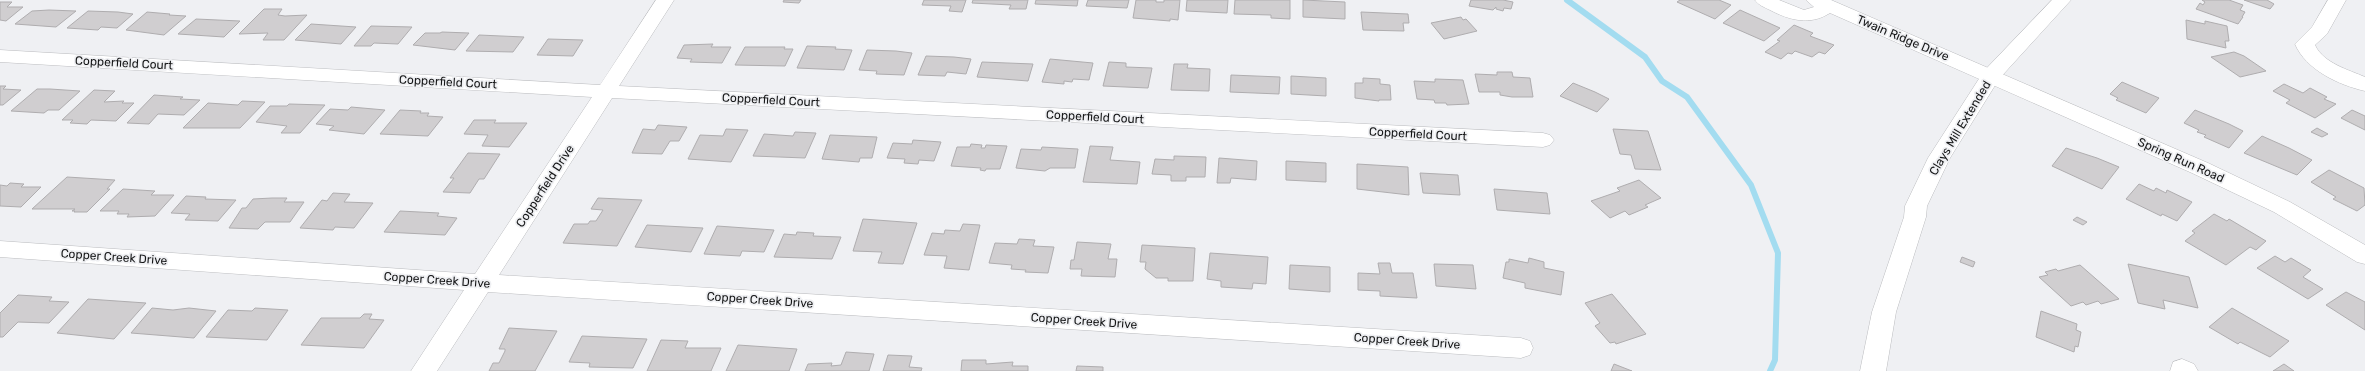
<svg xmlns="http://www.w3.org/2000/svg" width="2365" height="371" viewBox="0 0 2365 371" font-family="Rubik,sans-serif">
<rect width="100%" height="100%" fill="#eff0f3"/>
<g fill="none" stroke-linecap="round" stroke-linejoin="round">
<path stroke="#a3dcf0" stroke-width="6" d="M1567,0L1645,57L1662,81L1687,97L1751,185L1778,253L1775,360L1770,371"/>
</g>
<path fill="#d0ced0" stroke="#afadaf" d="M784,0H801L799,3L783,2Z
M924,0H966L962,12L949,11L951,6L922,5Z
M973,0H1028L1026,9H1009L1011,5L972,3Z
M1036,0H1078L1077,6L1035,4Z
M1088,0H1129L1127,8L1086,6Z
M1136,0H1156V2H1164V0H1180L1178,20L1170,19V21L1133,18Z
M1187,0H1228L1227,13L1186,11Z
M1235,0H1290V19L1271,18V15L1234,14Z
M1303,0L1345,2V19L1303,17Z
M1471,0H1503L1513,2L1511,9L1504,8L1503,11L1496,9V7L1493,10L1469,6Z
M1680,0H1719L1731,5L1715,19L1677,2Z
M2202,0H2229L2243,5L2240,10L2245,12L2242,17H2243L2238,24L2196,9L2200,3L2203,5L2205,2Z
M2244,0H2267L2274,4L2270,9Z
M0,2H12L7,7H23L6,21L0,20Z
M264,9H282L278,15L285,16L307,15L284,40H263L268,33L239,34Z
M49,10L76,11L56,27L15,24L32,11Z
M1740,10L1780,28L1764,41L1723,23Z
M88,11L118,12L133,14L117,28L101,27L98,30L67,28Z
M147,12L170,14L169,15L186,16L164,35L126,30Z
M1361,12L1408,14L1409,23H1403L1404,31L1363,30Z
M1461,17L1463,20L1466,19L1477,31L1444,39L1431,23Z
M196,19L240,21L224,37L178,34Z
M2186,20L2205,24V21L2227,26L2229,41H2225L2226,48L2187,39Z
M311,24L356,27L341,44L295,40Z
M1794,25L1813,33L1810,36L1834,45L1825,54L1819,52L1812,57L1795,51L1792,54L1788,53L1781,59L1765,52L1780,41L1777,40Z
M371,26L412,27L398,44L374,43L371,46H354Z
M442,32L469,33L455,50L413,45L425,33H440Z
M479,35L524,37L513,52L466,51Z
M548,39L583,40L573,56L537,55Z
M713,44L711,47H731L722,63L690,62L692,59L677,58L684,45Z
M807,46L836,47L835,49L852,50L844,70L797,68Z
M745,47H785L784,49H793L785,66L735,65Z
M867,50L896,51L912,53L904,75L876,74L877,71L859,70Z
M2234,52L2244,56L2266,71L2240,77L2211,57Z
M926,56L954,57L971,59L966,74L947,72L945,76L918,75Z
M1050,59L1093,63L1089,80L1073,79L1072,82L1064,81V84L1042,82Z
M982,62L1033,64L1028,81L977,77Z
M1109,62L1126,63V67L1152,68L1148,88L1103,86Z
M1174,64H1188L1187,68L1210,69L1209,91L1171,90Z
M1497,72H1512L1513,77L1530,78L1533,97H1512L1500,95V92H1479L1475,74L1497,75Z
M1231,75L1280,77L1279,94L1230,92Z
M1291,76L1326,78V96L1291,94Z
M1363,78L1380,79V84L1390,85L1391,100H1379V101L1355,98V83H1363Z
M1435,79L1463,80L1469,104L1447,105L1446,103H1435L1434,100L1417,99L1414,81L1435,82Z
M2122,82L2159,98L2146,113L2116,100L2118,98L2110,94Z
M1573,83L1595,92L1609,99L1597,112L1560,96Z
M2284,84L2303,93L2310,88L2327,97L2324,99L2336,104L2315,118L2286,103L2290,100L2273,91Z
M0,86H6L3,89L21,90L3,105H0Z
M37,89H50L80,91L59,110H48L44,113L11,111Z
M94,90L115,91L104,102L124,101L122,103H134L116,121L91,120L87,124L70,123L73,120H62Z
M154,95L183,97L180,99L200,100L184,115L158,114L149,124L127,123Z
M242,101L265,102L240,128H183L208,103L238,105Z
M289,104L325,105L300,133H281L287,126L256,122L270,106H287Z
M351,107L385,110L364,134L329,130L334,126L316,124L330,109L348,110Z
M400,110L421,111L420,113H429L427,116L443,117L428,136L380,134Z
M2195,110L2229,124L2243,131L2229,148L2204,137L2206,135L2197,132L2199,130L2184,123Z
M2352,110L2365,116V130L2341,118Z
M474,120H496L494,123H527L509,147L482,146L488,135L464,134Z
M658,125L687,127L679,141H670L662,154L632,153L643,129L655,130Z
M2317,128L2328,134L2322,137L2311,132Z
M726,129L748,130L731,162L688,159L700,135L723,136Z
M1613,129L1648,131L1661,170L1635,169L1631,155L1620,154Z
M795,132L816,133L805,158L753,156L764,134L793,136Z
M830,135L877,137L872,158H860L859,162L822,159Z
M2262,136L2289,148L2312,160L2297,175L2244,153Z
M913,140L941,142L934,161L919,160L918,164L904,163L905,159L887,158L893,143L912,144Z
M971,144L982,145L981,148H985L986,145L1007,146L1000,169H986L985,171L980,170L981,168L951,166L957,147H970Z
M1090,146L1113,147L1110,160L1140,162L1137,184L1083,182Z
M1042,147L1078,149L1075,168H1050L1045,171L1016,168L1021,149L1041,150Z
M2066,148L2097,158L2119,167L2102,189L2052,166Z
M468,153L500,154L484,179H479L470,193L443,192L454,178H450Z
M1174,156L1206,157L1205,177H1186V181H1171V175L1152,174L1155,159L1174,160Z
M1219,158L1257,161L1256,180L1231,178L1230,183H1217Z
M1286,161L1326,163V182L1286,180Z
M1357,164L1408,167L1409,195L1357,189Z
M2329,170L2364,188L2365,205L2357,211L2333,199L2336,197L2311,182Z
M1420,173L1458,175L1460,195L1423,193Z
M67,177L115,180L107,189H110L87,212H74L75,211H72L75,209H32Z
M1639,180L1661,198L1645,205L1648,207L1629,215L1625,211L1610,218L1591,201L1620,191L1617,188Z
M10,183L24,184L21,187H41L21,207L0,206V185L7,186Z
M2139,184L2154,191L2156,188L2166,193L2167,190L2192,202L2177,221L2162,214L2161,216L2126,199Z
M123,189L155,191L151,195H174L155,216L127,217L129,214H117L119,211H100Z
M1494,189L1547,193L1550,214L1497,210Z
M333,193L350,194L344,202L373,203L354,228L335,227L333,230L300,228L322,200L327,201Z
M186,196L206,197L205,199L236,200L218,221L185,220L190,214L171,213Z
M272,198H287L284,202H304L290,222H265L258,229L229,228L242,208H246L253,199Z
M598,198L642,200L617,246L563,243L574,224H588L590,221H596L603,210L591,209Z
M400,211L439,213L437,216L457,218L445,235L384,232Z
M2214,214L2227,221L2229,219L2266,241L2256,250L2250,247L2226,265L2185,241L2195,233L2192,231Z
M2077,217L2087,222L2083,225L2073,220Z
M863,219L917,223L903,264L878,263L882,252L853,251Z
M963,224L980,225L969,270L944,268L947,256L924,255L932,233L944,234L945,230L960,231Z
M647,225L703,228L691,252L635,247Z
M717,226L774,230L764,252L742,251L740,256L704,254Z
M797,232L814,233L813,236L841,237L832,259L774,257L784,234L796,235Z
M1019,239L1035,240L1033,246L1054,247L1048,273L1025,272L1026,270L1011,269L1012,265L989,263L995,243L1017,244Z
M1077,242L1111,244L1108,259H1117L1115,277L1081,276L1082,269H1070L1071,260H1074Z
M1142,245L1195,248L1193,281H1168V278H1156L1145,269L1146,262H1140Z
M1210,253L1268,257L1266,284L1253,283L1252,289L1221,287V281L1207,279Z
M2275,256L2285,262L2291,258L2311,270L2303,277L2323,289L2308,299L2257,268Z
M1962,257L1975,262L1973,267L1960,262Z
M1529,258L1544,262V268L1564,272L1561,295L1525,288V283L1503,278L1506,262H1509V259L1528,263Z
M1378,263H1390L1392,273H1413L1417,298L1380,296V291L1358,290V273L1380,274Z
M1434,264L1473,265L1476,289L1436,286Z
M2128,264L2189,277L2198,308L2163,300L2165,309L2138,303Z
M1290,265L1330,267V292L1289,289Z
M2080,265L2119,299L2101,304L2098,301L2086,305L2083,302L2071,306L2039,277L2048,275L2045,272L2056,269L2058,271Z
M2346,292L2365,302V330L2326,305Z
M1612,294L1646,334L1616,344L1615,342L1610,343L1595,326L1600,323L1585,303Z
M18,295L52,297L49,301L69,302L49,323L18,322L3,337H0V313Z
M88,299L146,303L114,339L57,333Z
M152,308L173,310L189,308L216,311L194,338L131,333Z
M255,308L288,310L267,340L206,337L228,310L252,311Z
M2232,308L2289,341L2270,357L2240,342L2238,344L2209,327Z
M2041,311L2077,324L2076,330L2081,332L2078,347L2075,346L2074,352L2036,337Z
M364,314H372L369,319L384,320L364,348L301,345L321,318H360Z
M509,328L557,331L535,371H489L493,363H499L505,351V349H499Z
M582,336L647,339L633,368L589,367L590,363L569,362Z
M661,340L688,341L685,348H721L711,371H647Z
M738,345L797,349L789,371H726Z
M846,352L874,354L869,371H805L808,364L832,363L831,366L841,365Z
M888,355L912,356L909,367L922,368L921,371H883Z
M962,360H986V364L1013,362L1012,366H1028V371H961Z
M1614,364L1632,371H1611Z
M2284,364L2294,371H2273Z
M1077,366L1103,367V371H1076Z"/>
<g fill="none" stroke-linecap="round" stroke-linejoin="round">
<defs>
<path id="minor" d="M656,0H674L619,86L1543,133L1550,135L1554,140L1550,145L1543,147L612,98L499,275L1521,338L1530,341L1533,348L1530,355L1521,358L488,292L437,371H411L464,290L0,257V241L475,274L592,97L0,62V50L600,85Z
M1755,0H1779L1804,10L1814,7L1806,0H1831L2208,163L2290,202L2365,245V264L2357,262L2274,212L2192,173L1830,13C1810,26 1789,20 1770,10C1764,7 1758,5 1755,0Z
M2328,0H2346L2327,34L2315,45C2323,63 2349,70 2365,77V91C2339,85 2306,70 2295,44L2312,27Z
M2182,359L2194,364L2198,371H2170L2173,362Z"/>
<path id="major" d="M2052,0H2071L1999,79L1950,158L1927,206L1926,217L1896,312L1886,371H1860L1872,312L1904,217L1905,206L1928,158L1984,71Z"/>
</defs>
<use href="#minor" stroke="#bbbcbf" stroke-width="1"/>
<use href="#major" stroke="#bbbcbf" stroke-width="1"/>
<use href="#minor" fill="#fff" fill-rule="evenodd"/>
<use href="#major" fill="#fff" fill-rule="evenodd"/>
</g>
<g text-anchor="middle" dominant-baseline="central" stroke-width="3.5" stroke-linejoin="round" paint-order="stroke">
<g font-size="12" fill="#151617" stroke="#eff0f3">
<text transform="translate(1903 38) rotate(23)">Twain Ridge Drive</text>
<text transform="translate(124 63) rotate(3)">Copperfield Court</text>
<text transform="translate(448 82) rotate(3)">Copperfield Court</text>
<text transform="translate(771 100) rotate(3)">Copperfield Court</text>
<text transform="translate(1095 117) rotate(3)">Copperfield Court</text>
<text transform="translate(1960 128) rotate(-59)">Clays Mill Extended</text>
<text transform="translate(1418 134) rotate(3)">Copperfield Court</text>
<text transform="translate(2181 160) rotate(24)">Spring Run Road</text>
<text transform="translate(545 186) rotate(-57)">Copperfield Drive</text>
<text transform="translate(114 257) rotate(4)">Copper Creek Drive</text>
<text transform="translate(437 280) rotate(4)">Copper Creek Drive</text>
<text transform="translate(760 300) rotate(4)">Copper Creek Drive</text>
<text transform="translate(1084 321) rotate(4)">Copper Creek Drive</text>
<text transform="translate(1407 341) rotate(4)">Copper Creek Drive</text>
</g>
</g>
</svg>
